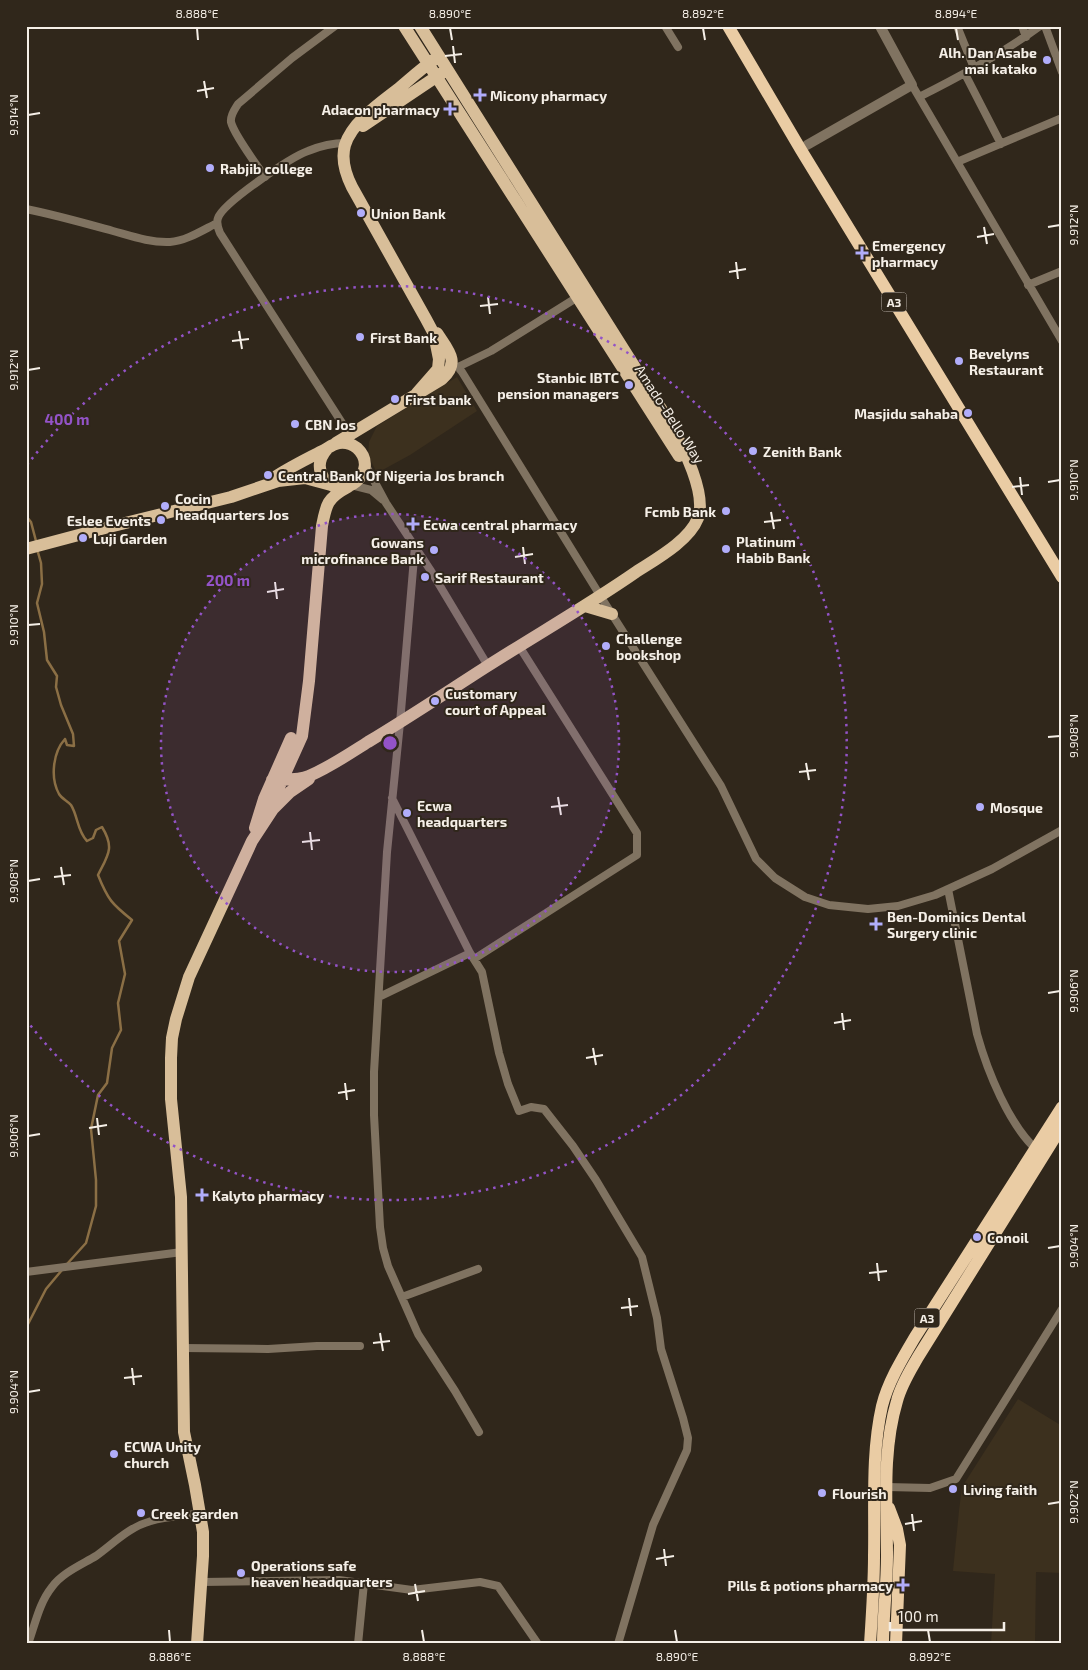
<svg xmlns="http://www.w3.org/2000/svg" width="1088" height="1670" viewBox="0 0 1088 1670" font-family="'Exo 2',sans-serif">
<rect width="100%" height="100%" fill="#30271b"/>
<path fill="#3c301e" d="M457,377L477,411L410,455L377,473L368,455L369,442L377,426Z
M1018,1399L1062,1426V1573L1036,1572L1035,1644H991L995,1574L953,1571L959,1511L962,1487Z"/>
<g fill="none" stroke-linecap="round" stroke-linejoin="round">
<path stroke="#8b6f45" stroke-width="2.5" d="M26,516L31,522L36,541
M37,549L41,563L42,584L37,603L44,632L47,660L57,676L56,687L61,705L73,734L74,746L67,745L65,739C53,752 50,778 59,794C62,799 68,801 71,805C78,816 77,831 87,841L93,838L96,830L102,827C115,848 108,855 98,875C108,900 112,904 132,920L119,941L125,974L118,1003L121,1030L112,1048L107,1083L98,1095L91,1129L96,1180V1206L86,1243L67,1264
M26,1328L46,1289L62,1270"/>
<path stroke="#807361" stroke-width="8" d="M665,26L678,47
M957,26L974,68
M1022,26L1026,37
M1045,26L1062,72
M965,74L1001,144
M912,85L1062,341
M919,97C961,76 1002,54 1040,26
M346,143C332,143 320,146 308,151C291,157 223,203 218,218C216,223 218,228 220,233L351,437
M957,162L1062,118
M265,177C257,165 234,135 231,122C230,115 235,109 238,104L292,58L335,26
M26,209C56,215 84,223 113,231C131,236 151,243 170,242C186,241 203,230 217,223
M1028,285L1062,271
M449,365L458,367L462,372L601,597L721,786L756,859L775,878L805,897L829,905L868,909L898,906L935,895L992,869L1062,830
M458,367L491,351L581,295
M365,464L386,503L431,571L488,666
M351,485L371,490L383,500
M415,546L400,723L387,852L374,1072V1115L380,1227L383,1248L388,1266L418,1334L455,1391L479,1432
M392,798L470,953L482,972L499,1053L508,1084L519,1111L531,1107L544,1109L573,1146L596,1180L642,1257L657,1318L661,1349L683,1418L688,1438L687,1450L682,1461L653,1525L618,1644
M948,889L977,1034C987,1070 1009,1126 1038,1151
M474,959L637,855V833L519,646
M379,997L470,953
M26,1272L182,1252
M402,1297L478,1269
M183,1348L268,1349L317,1346H360
M887,1487L930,1488L956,1479L1062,1309
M202,1582L339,1580L412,1590L480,1582L498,1586L538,1644
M28,1644C35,1625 39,1603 52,1587C62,1573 81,1565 96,1556C114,1543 129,1527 151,1521C167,1516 185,1516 201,1513
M358,1644L364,1583"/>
<path stroke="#807361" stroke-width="10" d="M807,145L912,85L880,26"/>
<path stroke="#d8be99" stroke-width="12" d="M404,26L679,456
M363,126L442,73
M417,393L438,369L439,359L434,334L426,319L352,187C345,173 341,159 345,145C352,122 380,103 398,89C410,79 422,68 435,59
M336,443L442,379C461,362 448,350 437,333
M272,479C288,468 305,460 322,451C328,448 333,444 339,443C346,442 352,444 357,448C382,471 341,505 323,477C317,467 320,457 327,449
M26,549L105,528L231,497L278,481L305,478L331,485
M585,606L612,614
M272,780C285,779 298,781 309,776C330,767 349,754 368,742C408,718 447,692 486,667C536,635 587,606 636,572C656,559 689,541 698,518C707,494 682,445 670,423L420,26
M270,807L302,736L309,681L322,526C326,505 327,498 348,487
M255,828L264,799L291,738
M197,1644L203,1556V1532L195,1485L184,1432L181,1197L171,1099V1058L172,1038L176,1019L189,977L252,841L273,809L290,792L309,779"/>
<path stroke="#eacca4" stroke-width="12" d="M728,26L801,150L1062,577
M889,1508L897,1529L900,1545L896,1644
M870,1644C872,1614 874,1585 874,1556C875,1507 871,1454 882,1406C888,1382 902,1359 915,1337L1062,1107
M883,1644C883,1615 887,1586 887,1556C887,1505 882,1451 897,1401C901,1385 910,1371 918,1357L1062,1126"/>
</g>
<path fill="none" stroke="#f5efe7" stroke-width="2" d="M197,28L198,40M450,28L452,40M703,28L705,40M956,28L958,40M453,46L455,63M445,56L462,54M204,81L207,98M197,91L214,88M28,115L40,113M984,227L987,244M1048,227L1060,225M977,237L994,234M736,262L738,279M729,272L746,269M488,297L490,314M480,306L498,304M239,331L242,349M232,341L249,339M28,370L40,368M1020,477L1022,495M1048,482L1060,480M1012,487L1029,485M771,512L774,529M764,522L781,520M523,547L525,564M515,557L533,554M275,582L277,599M267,592L284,589M28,625L40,624M1048,737L1060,736M806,763L809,780M799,772L816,770M558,797L561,815M551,807L568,805M310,832L312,850M302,842L320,840M61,867L64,885M54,877L71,875M28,881L40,879M1048,993L1060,991M842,1013L844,1030M834,1023L851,1020M593,1048L596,1065M586,1058L603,1055M345,1083L347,1100M338,1093L355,1090M97,1118L99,1135M89,1128L107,1125M28,1136L40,1134M1048,1248L1060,1246M877,1263L879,1281M869,1273L887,1271M629,1298L631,1316M621,1308L638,1306M380,1333L383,1351M373,1343L390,1341M132,1368L134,1385M124,1378L142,1376M28,1392L40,1390M1048,1504L1060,1502M912,1514L914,1531M905,1524L922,1521M664,1549L666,1566M656,1559L674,1556M415,1584L418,1601M408,1594L425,1591M169,1630L170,1642M422,1630L424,1642M675,1630L677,1642M928,1630L930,1642"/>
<circle cx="390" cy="743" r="229" fill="#9353c7" fill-opacity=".12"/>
<g fill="none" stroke="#9353c7" stroke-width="2.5" stroke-dasharray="2.5 5">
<circle cx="390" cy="743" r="229"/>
<path d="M27 465A457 457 0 1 1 27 1021"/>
</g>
<g fill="#b1adfa" stroke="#30271b" stroke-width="2">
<circle cx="1047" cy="60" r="5"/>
<path d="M477.5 87.5h5v5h5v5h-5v5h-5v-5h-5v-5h5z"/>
<path d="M447.5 101.5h5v5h5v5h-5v5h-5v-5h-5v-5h5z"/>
<circle cx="210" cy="168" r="5"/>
<circle cx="361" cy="213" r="5"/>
<path d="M859.5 245.5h5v5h5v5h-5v5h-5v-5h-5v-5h5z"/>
<circle cx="360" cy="337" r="5"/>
<circle cx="959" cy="361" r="5"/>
<circle cx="629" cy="385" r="5"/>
<circle cx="395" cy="399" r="5"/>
<circle cx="968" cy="413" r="5"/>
<circle cx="295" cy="424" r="5"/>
<circle cx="753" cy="451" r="5"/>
<circle cx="268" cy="475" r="5"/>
<circle cx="165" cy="506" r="5"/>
<circle cx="726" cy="511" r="5"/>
<circle cx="161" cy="520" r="5"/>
<path d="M410.5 516.5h5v5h5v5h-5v5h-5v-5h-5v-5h5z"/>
<circle cx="83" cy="538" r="5"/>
<circle cx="726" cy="549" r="5"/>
<circle cx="434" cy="550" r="5"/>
<circle cx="425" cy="577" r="5"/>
<circle cx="606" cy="646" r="5"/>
<circle cx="435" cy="701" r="5"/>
<circle cx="980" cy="807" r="5"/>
<circle cx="407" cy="813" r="5"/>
<path d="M873.5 916.5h5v5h5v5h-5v5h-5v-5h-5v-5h5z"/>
<path d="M199.5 1187.5h5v5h5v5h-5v5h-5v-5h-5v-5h5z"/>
<circle cx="977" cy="1237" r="5"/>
<circle cx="114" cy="1454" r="5"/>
<circle cx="953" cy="1489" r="5"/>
<circle cx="822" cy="1493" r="5"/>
<circle cx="141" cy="1513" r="5"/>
<circle cx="241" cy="1573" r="5"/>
<path d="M900.5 1577.5h5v5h5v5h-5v5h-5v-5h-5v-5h5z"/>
</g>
<g text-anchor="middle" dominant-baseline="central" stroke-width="4" stroke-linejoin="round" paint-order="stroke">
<g fill="#30271b" stroke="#bab3aa" stroke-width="1">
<rect x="881.5" y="292.5" width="25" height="19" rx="4"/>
<rect x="914.5" y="1308.5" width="25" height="19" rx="4"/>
</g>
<g font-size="12" font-weight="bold" fill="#f5efe7">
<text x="894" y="302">A3</text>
<text x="927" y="1318">A3</text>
</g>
<g font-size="14" font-weight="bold" fill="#f5efe7" stroke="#30271b" text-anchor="start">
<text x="1037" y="52" text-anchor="end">Alh. Dan Asabe<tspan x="1037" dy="16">mai katako</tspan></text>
<text x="490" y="95">Micony pharmacy</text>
<text x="440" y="109" text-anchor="end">Adacon pharmacy</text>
<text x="220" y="168">Rabjib college</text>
<text x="371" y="213">Union Bank</text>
<text x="872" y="245">Emergency<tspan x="872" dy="16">pharmacy</tspan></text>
<text x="370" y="337">First Bank</text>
<text x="969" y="353">Bevelyns<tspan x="969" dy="16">Restaurant</tspan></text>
<text x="619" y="377" text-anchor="end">Stanbic IBTC<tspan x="619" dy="16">pension managers</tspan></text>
<text x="405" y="399">First bank</text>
<text x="958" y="413" text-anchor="end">Masjidu sahaba</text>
<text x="305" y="424">CBN Jos</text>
<text x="763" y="451">Zenith Bank</text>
<text x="278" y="475">Central Bank Of Nigeria Jos branch</text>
<text x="175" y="498">Cocin<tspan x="175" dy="16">headquarters Jos</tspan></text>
<text x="716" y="511" text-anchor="end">Fcmb Bank</text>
<text x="151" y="520" text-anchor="end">Eslee Events</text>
<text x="423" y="524">Ecwa central pharmacy</text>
<text x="93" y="538">Luji Garden</text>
<text x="736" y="541">Platinum<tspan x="736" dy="16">Habib Bank</tspan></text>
<text x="424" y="542" text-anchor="end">Gowans<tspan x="424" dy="16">microfinance Bank</tspan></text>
<text x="435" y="577">Sarif Restaurant</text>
<text x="616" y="638">Challenge<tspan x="616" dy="16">bookshop</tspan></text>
<text x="445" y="693">Customary<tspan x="445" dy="16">court of Appeal</tspan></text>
<text x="417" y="805">Ecwa<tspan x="417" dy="16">headquarters</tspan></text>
<text x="990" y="807">Mosque</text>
<text x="887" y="916">Ben-Dominics Dental<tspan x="887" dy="16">Surgery clinic</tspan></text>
<text x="212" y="1195">Kalyto pharmacy</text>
<text x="987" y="1237">Conoil</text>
<text x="124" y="1446">ECWA Unity<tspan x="124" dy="16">church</tspan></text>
<text x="963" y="1489">Living faith</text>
<text x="832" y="1493">Flourish</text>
<text x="151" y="1513">Creek garden</text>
<text x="251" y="1565">Operations safe<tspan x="251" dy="16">heaven headquarters</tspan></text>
<text x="893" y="1585" text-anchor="end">Pills &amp; potions pharmacy</text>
</g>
<g font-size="14" fill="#f5efe7" stroke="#30271b">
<text transform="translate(670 414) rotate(57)">Amado-Bello Way</text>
</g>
</g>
<circle cx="390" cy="743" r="8" fill="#9353c7" stroke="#30271b" stroke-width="2.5"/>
<g font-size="15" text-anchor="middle" font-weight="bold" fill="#9353c7" stroke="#30271b" stroke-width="4" stroke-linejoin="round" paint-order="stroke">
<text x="67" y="425">400 m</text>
<text x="228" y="586">200 m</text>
</g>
<rect width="1088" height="1670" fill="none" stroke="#30271b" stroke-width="55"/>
<path d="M890 1622v8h114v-8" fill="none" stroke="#f5efe7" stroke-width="2.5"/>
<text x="898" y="1622" font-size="15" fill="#f5efe7" stroke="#30271b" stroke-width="4" paint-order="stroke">100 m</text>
<rect x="28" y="28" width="1032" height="1614" fill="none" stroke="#f5efe7" stroke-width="2"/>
<g font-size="12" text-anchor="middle" fill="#f5efe7">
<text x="197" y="18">8.888°E</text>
<text x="450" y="18">8.890°E</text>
<text x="703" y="18">8.892°E</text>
<text x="956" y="18">8.894°E</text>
<text transform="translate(14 115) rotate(-90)" y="4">9.914°N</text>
<text transform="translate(1074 225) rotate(-90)" y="4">9.912°N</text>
<text transform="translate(14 370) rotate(-90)" y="4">9.912°N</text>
<text transform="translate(1074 480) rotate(-90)" y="4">9.910°N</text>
<text transform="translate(14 625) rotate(-90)" y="4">9.910°N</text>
<text transform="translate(1074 736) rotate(-90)" y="4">9.908°N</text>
<text transform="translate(14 881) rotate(-90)" y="4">9.908°N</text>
<text transform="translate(1074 991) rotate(-90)" y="4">9.906°N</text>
<text transform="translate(14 1136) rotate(-90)" y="4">9.906°N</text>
<text transform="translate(1074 1246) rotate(-90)" y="4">9.904°N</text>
<text transform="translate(14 1392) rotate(-90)" y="4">9.904°N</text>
<text transform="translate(1074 1502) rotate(-90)" y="4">9.902°N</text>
<text x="170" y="1661">8.886°E</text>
<text x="424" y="1661">8.888°E</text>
<text x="677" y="1661">8.890°E</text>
<text x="930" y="1661">8.892°E</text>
</g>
</svg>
